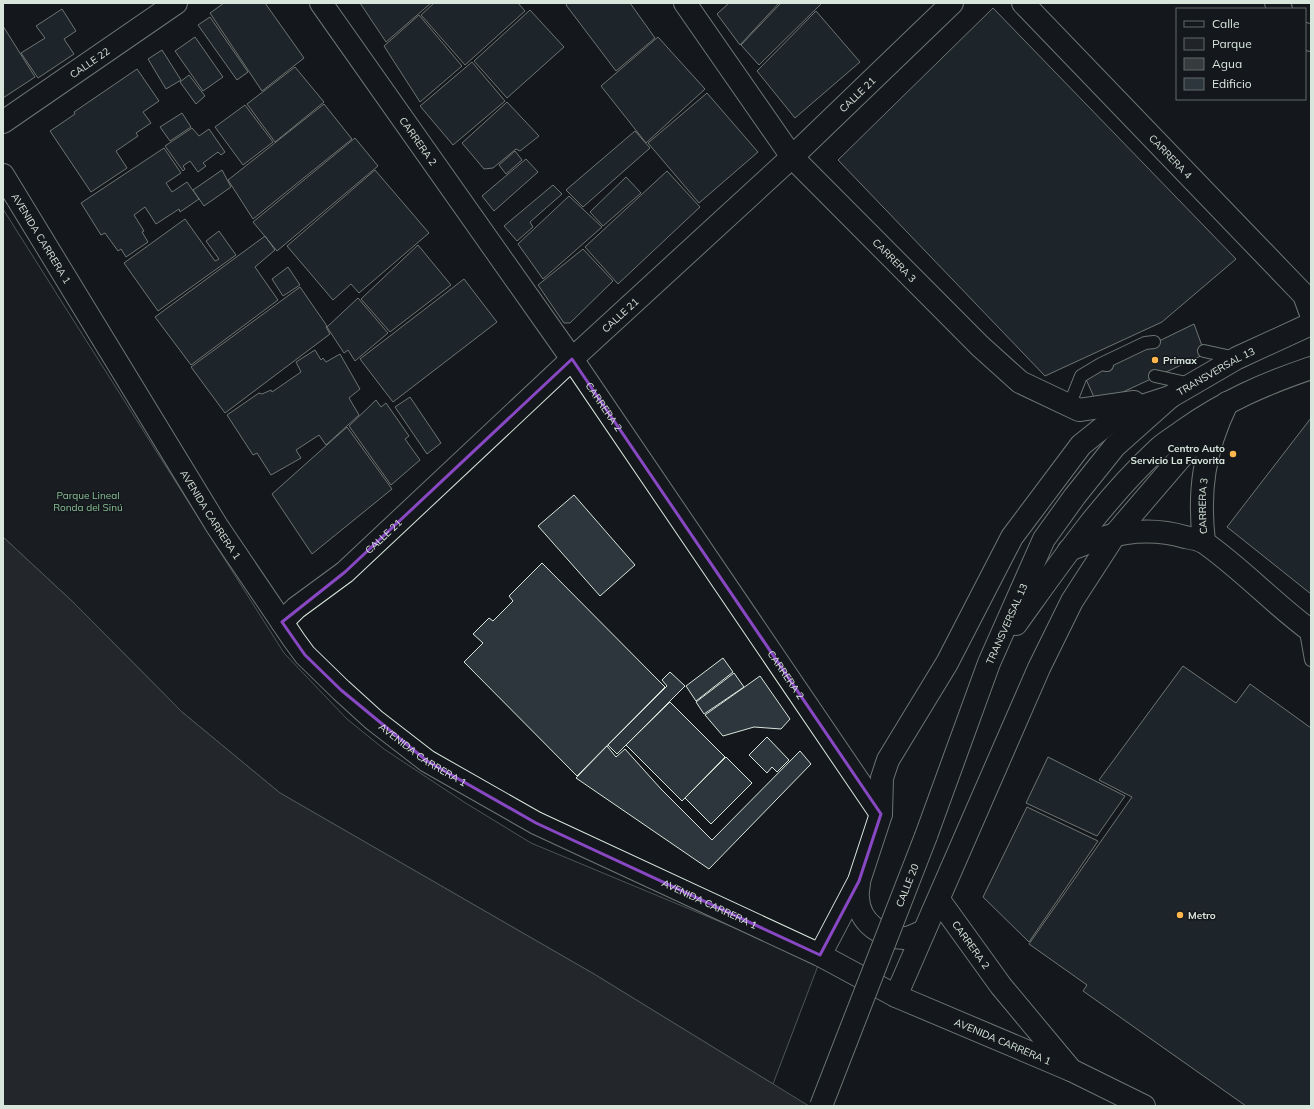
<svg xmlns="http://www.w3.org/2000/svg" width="1314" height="1109" viewBox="0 0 1314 1109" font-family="Mulish,sans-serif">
<rect width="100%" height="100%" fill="#14181c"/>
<path fill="#202428" stroke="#939e99" d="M3,209L284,653L347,719L384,749L464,802L531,843L819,963L773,1084L594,974L280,793L182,712L73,602L3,537Z"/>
<path fill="#363b3e" stroke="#939e99" d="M3,537L73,602L182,712L280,793L594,974L809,1106H3Z"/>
<path fill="#2c363c" stroke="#d8e6dc" d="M224,3H265L304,58L262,91L210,13Z
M360,3H431L386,42Z
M434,3H518L525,11L465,65L421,15Z
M568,3H630L655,38L616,71L566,5Z
M729,3H779L740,45L717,14Z
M781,3H822L759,65L741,45Z
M993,8L1236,259L1162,322L1045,376L838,160Z
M62,9L76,31L64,39L74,54L38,78L21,53L45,38L36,26Z
M530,10L564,47L507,98L474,61Z
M816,11L860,62L795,118L757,71Z
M419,15L462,66L420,102L384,46Z
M210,17L248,72L237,80L198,25Z
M3,26L35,77L3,98Z
M195,37L223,77L203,91L175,51Z
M658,37L705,89L646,143L601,86Z
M162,50L181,80L166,89L148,59Z
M472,62L505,101L453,145L420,106Z
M295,67L324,102L275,142L247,104Z
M137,69L159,101L143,112L151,123L136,133L138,136L116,151L127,168L91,192L50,131L75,114L74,112Z
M189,75L205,96L196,104L180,82Z
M707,93L758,152L699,203L648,143Z
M507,102L539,136L520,151L516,149L493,168L484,169L462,143Z
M324,104L352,139L253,219L228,180Z
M245,105L273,142L243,165L215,127Z
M182,113L191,127L170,141L160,127Z
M192,128L199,136L209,129L225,152L221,155L218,152L203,163L206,166L198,172L190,161L183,166L185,169L183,171L165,146Z
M635,131L650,148L583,207L566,190Z
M355,138L378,166L277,251L253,222Z
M164,148L181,173L166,183L172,192L187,182L199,199L180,212L179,209L156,224L145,207L134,215L144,231L142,232L148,242L126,257L121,249L118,251L105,233L101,235L81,203Z
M515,151L522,160L506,174L499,165Z
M526,159L538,172L494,211L482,196Z
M222,170L231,187L204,206L193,190Z
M375,170L429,233L359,293L351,284L333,300L287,246Z
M667,171L700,207L618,284L585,247Z
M626,177L641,193L603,226L590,212Z
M553,185L562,194L530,222L533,227L517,241L504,226Z
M569,196L602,227L543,279L518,244Z
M185,219L215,261L219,259L206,241L219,231L236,255L158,311L124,263Z
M265,236L275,250L255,267L278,300L191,365L155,317Z
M418,245L451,285L390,332L361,299Z
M583,249L613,281L570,323H564L538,285Z
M288,267L300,285L283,296L272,279Z
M464,279L497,322L393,402L360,359Z
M300,287L327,326L326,327L330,334L225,413L191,367Z
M358,298L388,333L355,361L348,350L344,353L327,327Z
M1194,324L1205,354L1097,404L1085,377Z
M315,350L321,360L323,358L326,362L340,354L360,389L349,398L359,415L326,445L319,435L296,450L301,458L271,475L257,453L253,455L227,415L259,393L262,394L271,390L272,392L301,372L296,362Z
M410,397L441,443L427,454L395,407Z
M376,400L381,407L386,403L409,436L405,439L420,460L391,485L349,426Z
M1311,418V594L1227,527Z
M347,427L392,489L312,554L272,494Z
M574,495L635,565L600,596L538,526Z
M542,563L665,687L577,776L464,662L483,643L473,634L489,618L493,621L513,601L509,596Z
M723,658L733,672L696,701L686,686Z
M1183,666L1236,703L1250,684L1311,728V1106H1246L1083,991L1087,985L1029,944L1132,797L1099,780Z
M670,672L685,686L617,754L608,745L667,686L662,680Z
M734,673L744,687L704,714L696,702Z
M760,676L790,719L781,729L754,727L723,736L705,715Z
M670,702L725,757L682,801L626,745Z
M767,737L789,760L777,772L772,767L767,773L749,755Z
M607,746L616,757L625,749L661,789L712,840L800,751L811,764L709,869L576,778Z
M726,757L752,783L711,824L685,798Z
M1048,757L1125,796L1097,836L1026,803Z
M1027,807L1098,841L1029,942L983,897Z"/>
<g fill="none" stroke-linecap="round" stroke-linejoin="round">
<defs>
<path id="service" d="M1204,351L1236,358
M1107,365L1101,364L1145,343L1154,342
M1155,376L1191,384
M1069,406L1081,376L1101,364
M1305,626L1311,660"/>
<g id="minor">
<path id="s1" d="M321,3L572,359L881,814"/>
<path id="s2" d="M685,3L792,157L980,346L1020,382L1079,410L1134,402"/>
<path d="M1276,3L1281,9"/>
<path d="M1305,34L1311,40"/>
<path id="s3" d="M282,622L296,608L345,572L572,359L792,157L952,3"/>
<path d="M859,882C859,887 857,893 858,898C859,923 883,939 906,938C912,937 919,933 924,931"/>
<path id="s4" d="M939,900L1001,986L1071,1070"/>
<path d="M820,955L859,881L881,814L882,778L888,760L947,663L1012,537L1081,445L1121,413L1170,397"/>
<path d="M896,996L1039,668L1072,601L1116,533L1224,407"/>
</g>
<g id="tertiary">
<path id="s5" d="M1023,3L1304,295L1311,314"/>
<path id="s6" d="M3,122L176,3"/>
<path id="s7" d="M3,175L217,526L294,640L305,655L341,690L374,720L427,761L536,823L820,955L896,996L1071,1070L1144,1106"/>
<path id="s8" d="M1204,542C1198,490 1204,451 1227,403"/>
<path d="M1069,550C1106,534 1145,525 1185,537C1191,538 1199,539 1205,543C1242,569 1274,604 1311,631"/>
</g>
<g id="secondary">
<path d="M1016,624C1060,563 1102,501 1157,450C1165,442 1175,437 1184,430C1225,401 1264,384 1311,368"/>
<path id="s9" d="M926,836L989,663L1044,539L1075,496L1115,446L1170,397L1237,358L1311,324"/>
</g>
</defs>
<use href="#service" stroke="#d8e6dc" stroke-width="14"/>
<use href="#minor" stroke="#d8e6dc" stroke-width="24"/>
<use href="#tertiary" stroke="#d8e6dc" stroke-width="24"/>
<use href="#secondary" stroke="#d8e6dc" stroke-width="24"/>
<use href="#service" stroke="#14181c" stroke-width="12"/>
<use href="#minor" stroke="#14181c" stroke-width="22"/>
<use href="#tertiary" stroke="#14181c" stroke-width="22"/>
<use href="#secondary" stroke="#14181c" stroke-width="22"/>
<defs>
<g id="secondary-bridge">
<path id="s10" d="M821,1106L926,836"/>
</g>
</defs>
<use href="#secondary-bridge" stroke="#d8e6dc" stroke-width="24" stroke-linecap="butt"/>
<use href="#secondary-bridge" stroke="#14181c" stroke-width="22"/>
</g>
<path d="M0 0H1314V1109H0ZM572,359L881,814L859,881L820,955L536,823L427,761L341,690L305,655L282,622L345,572Z" fill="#14181c" fill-opacity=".55" fill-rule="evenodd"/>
<path fill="none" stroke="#8948c3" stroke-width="3" stroke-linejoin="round" d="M572,359L881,814L859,881L820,955L536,823L427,761L341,690L305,655L282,622L345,572Z"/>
<g fill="#ffb74d" stroke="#14181c" stroke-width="1.5">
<circle cx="1155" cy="360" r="4"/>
<circle cx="1233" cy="454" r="4"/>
<circle cx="1180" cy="915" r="4"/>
</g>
<g text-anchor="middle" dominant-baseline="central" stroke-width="3" stroke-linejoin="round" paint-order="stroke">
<g font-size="10" fill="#d8e6dc" stroke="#14181c">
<text stroke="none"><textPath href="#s6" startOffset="105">CALLE 22</textPath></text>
<text stroke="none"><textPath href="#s3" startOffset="781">CALLE 21</textPath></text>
<text stroke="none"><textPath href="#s1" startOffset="169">CARRERA 2</textPath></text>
<text stroke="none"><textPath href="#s5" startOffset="213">CARRERA 4</textPath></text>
<text stroke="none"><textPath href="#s7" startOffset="74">AVENIDA CARRERA 1</textPath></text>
<text stroke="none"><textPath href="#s2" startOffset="333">CARRERA 3</textPath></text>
<text stroke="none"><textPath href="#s3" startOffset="457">CALLE 21</textPath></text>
<text stroke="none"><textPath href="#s9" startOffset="563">TRANSVERSAL 13</textPath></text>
<text stroke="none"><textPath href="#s1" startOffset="493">CARRERA 2</textPath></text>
<text stroke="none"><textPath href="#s8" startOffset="36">CARRERA 3</textPath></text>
<text stroke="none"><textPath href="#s7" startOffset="398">AVENIDA CARRERA 1</textPath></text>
<text stroke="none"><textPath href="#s3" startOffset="133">CALLE 21</textPath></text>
<text stroke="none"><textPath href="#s9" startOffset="227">TRANSVERSAL 13</textPath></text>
<text stroke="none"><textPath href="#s1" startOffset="817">CARRERA 2</textPath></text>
<text stroke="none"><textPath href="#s7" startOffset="722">AVENIDA CARRERA 1</textPath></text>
<text stroke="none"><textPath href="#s10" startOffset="237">CALLE 20</textPath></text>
<text stroke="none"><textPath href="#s7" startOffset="1046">AVENIDA CARRERA 1</textPath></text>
<text stroke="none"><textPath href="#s4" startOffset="55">CARRERA 2</textPath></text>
<text stroke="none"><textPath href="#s7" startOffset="1370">AVENIDA CARRERA 1</textPath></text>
</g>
<g font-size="10" font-weight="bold" fill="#d8e6dc" stroke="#14181c" text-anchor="start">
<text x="1163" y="360">Primax</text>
<text x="1225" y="448" text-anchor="end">Centro Auto<tspan x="1225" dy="12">Servicio La Favorita</tspan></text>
<text x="1188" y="915">Metro</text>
</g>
<g font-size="10" fill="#8ac095" stroke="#14181c">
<text x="88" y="495">Parque Lineal<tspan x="88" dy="12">Ronda del Sinú</tspan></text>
</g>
</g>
<rect width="1314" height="1109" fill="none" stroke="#d8e6dc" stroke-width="8"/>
<rect x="1176" y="8" width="130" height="92" fill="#14181c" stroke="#626a69"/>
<rect x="1184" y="21" width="20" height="6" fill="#14181c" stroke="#626a69"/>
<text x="1212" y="28" font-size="12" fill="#d8e6dc">Calle</text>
<rect x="1184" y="38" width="20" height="12" fill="#202428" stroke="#626a69"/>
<text x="1212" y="48" font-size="12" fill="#d8e6dc">Parque</text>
<rect x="1184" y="58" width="20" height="12" fill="#363b3e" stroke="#626a69"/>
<text x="1212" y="68" font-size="12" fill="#d8e6dc">Agua</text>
<rect x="1184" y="78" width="20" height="12" fill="#2c363c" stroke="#626a69"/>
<text x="1212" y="88" font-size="12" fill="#d8e6dc">Edificio</text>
</svg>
